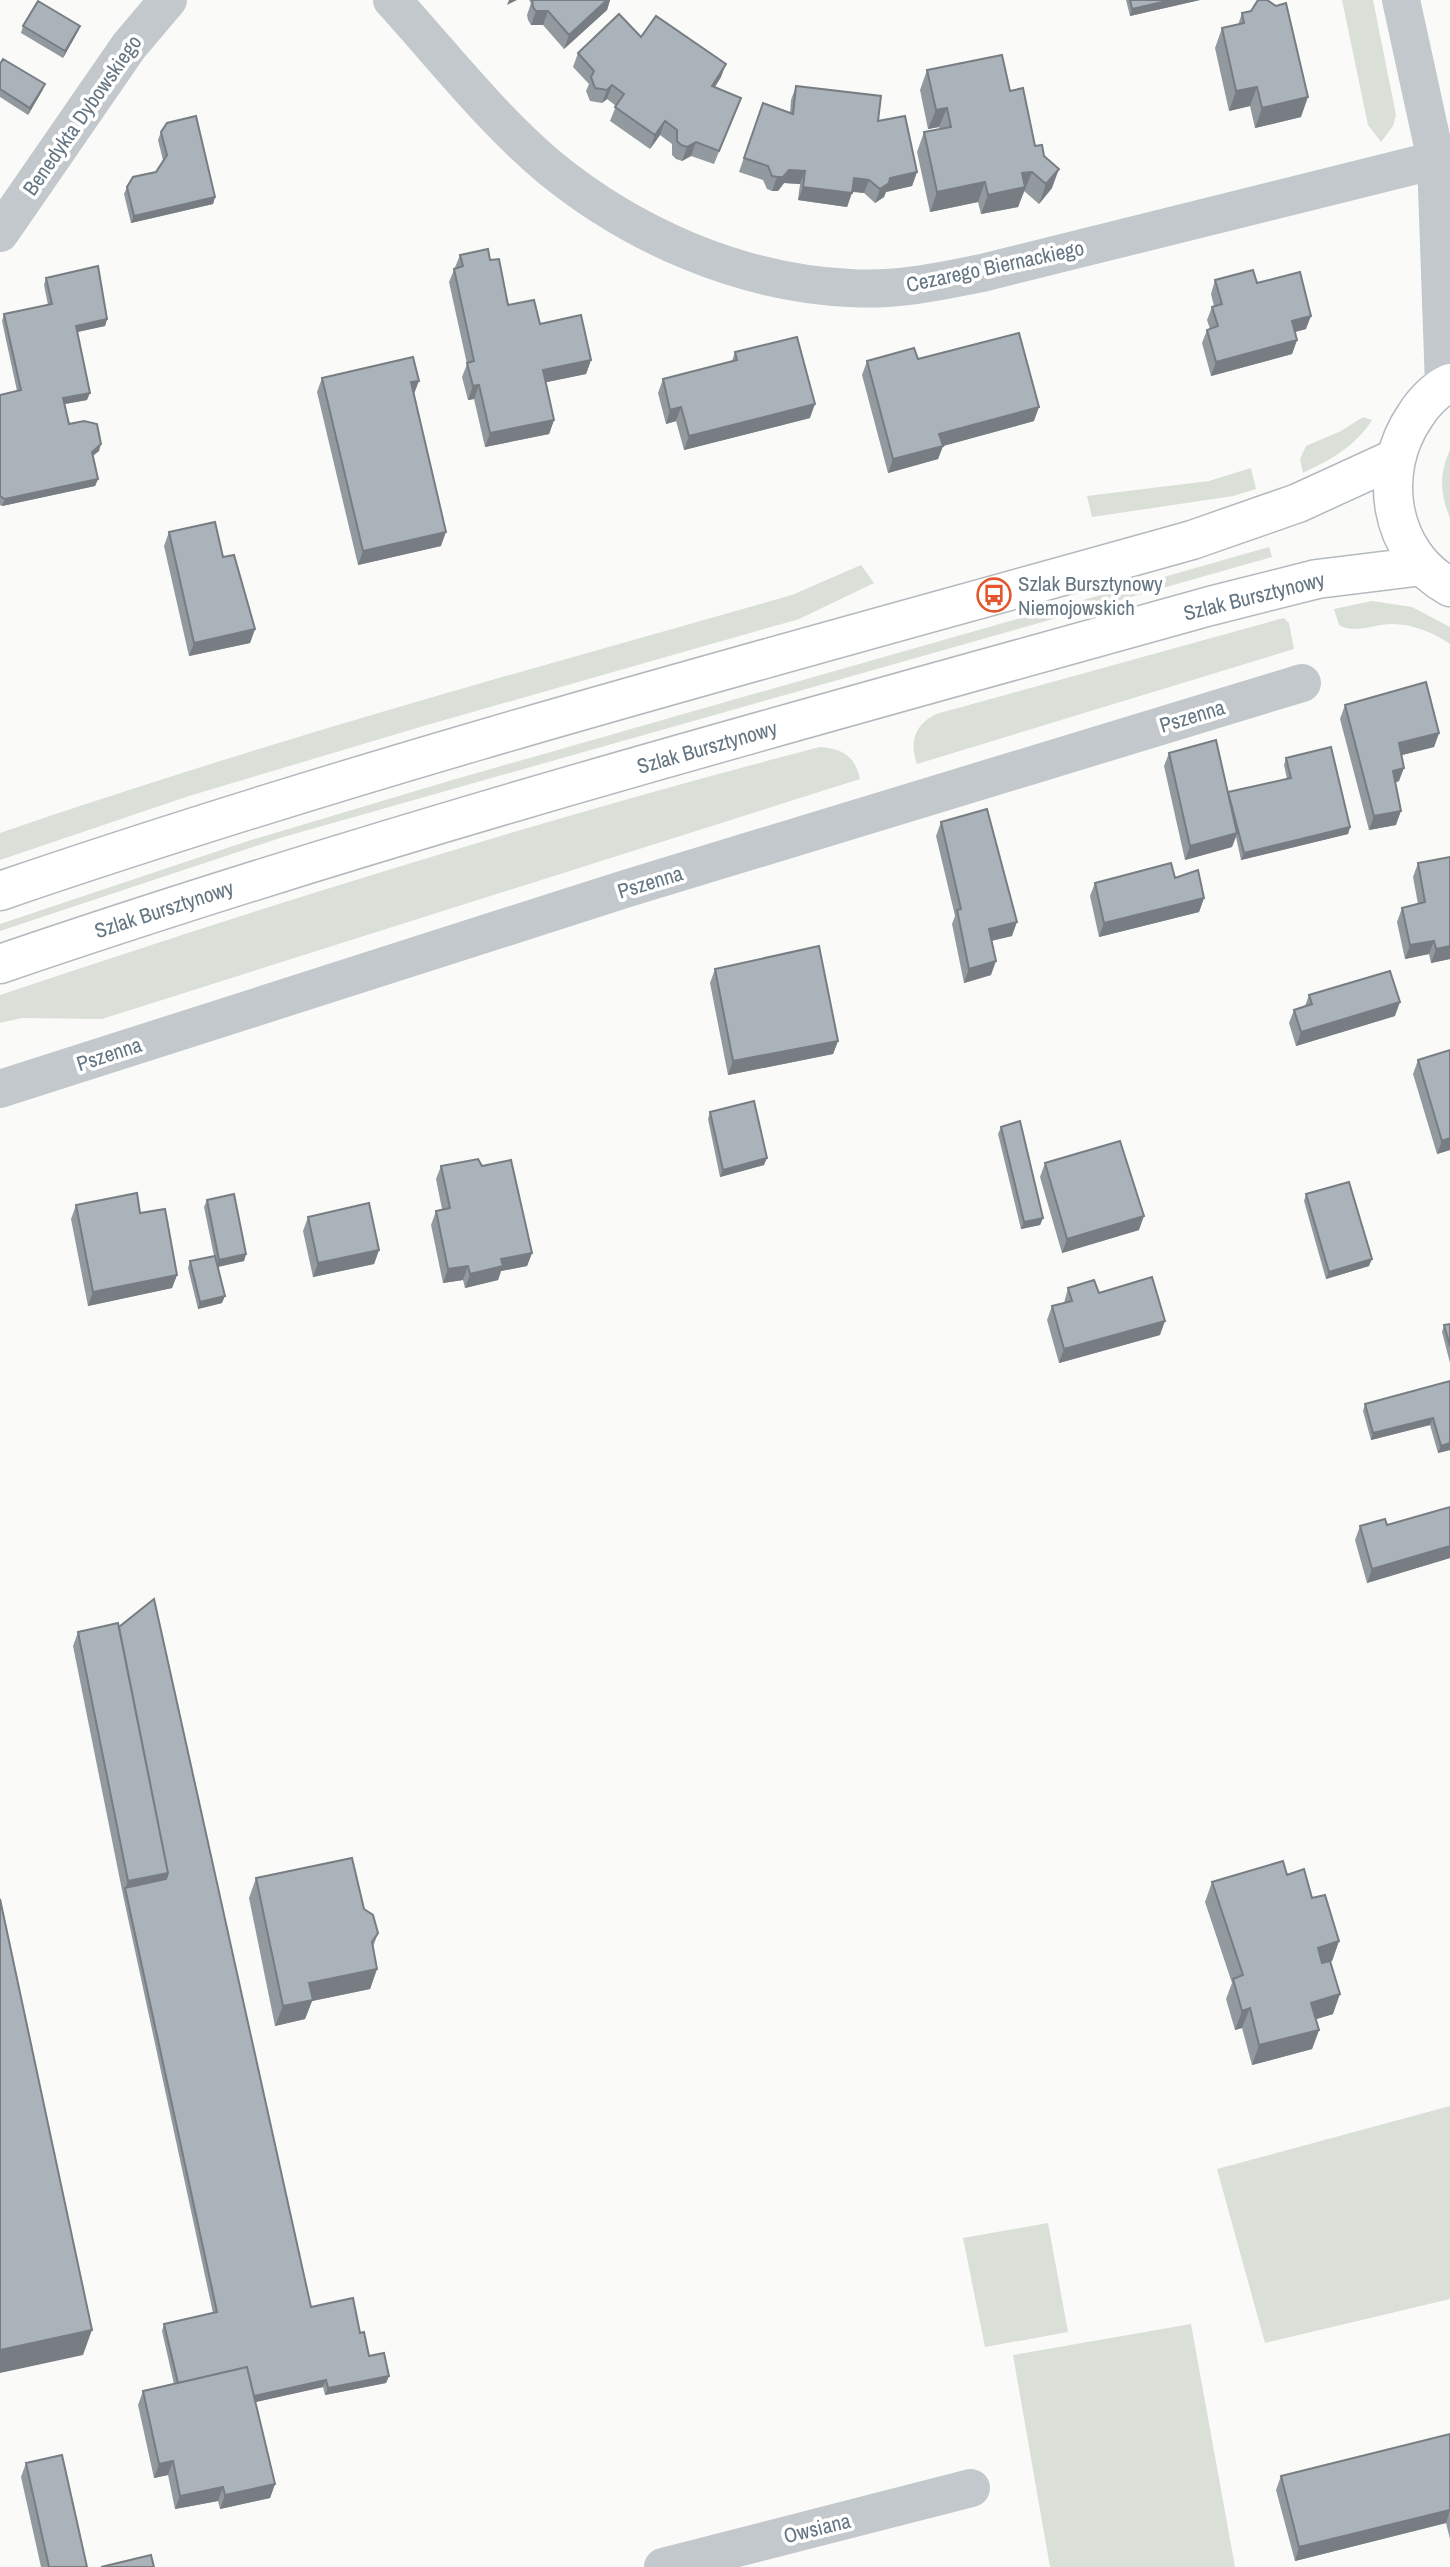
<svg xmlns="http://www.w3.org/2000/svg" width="1450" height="2567" viewBox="0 0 1450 2567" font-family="'Archivo Narrow',sans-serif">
<rect width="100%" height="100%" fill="#fafaf8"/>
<path fill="#dadfd7" d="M1342,0H1373L1396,115L1393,126L1381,142L1368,125Z
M1363,417L1372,420C1355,447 1330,460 1303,473L1300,459L1306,446L1341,431Z
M1450,450V518C1440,494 1439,474 1450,450Z
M1251,468L1256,489L1233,496L1092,517L1087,496L1209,481Z
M1269,547L1272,557L280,838L0,931V924L248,841L449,781Z
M861,565L874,583L799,619L420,727L189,796L0,860V833C261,743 527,670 792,595Z
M1372,601L1412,607L1450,627V644C1434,633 1413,624 1393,624C1377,623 1354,635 1339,625L1334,609Z
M1284,618L1289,623L1294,649L917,764C909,742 915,724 936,714Z
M820,747C843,749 855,756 860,779L102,1019L22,1018L0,1023V995C271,904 543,819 820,747Z
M1450,2106V2299L1265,2343L1217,2169Z
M1048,2223L1068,2332L985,2347L963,2238Z
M1191,2324L1235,2567H1050L1013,2355Z"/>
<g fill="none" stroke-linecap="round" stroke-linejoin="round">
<defs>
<path id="secondary" d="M1450,383C1436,389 1423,403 1415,416C1377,471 1388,553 1450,587
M0,891C392,757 793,652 1192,540L1298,503L1394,459
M0,964C398,828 805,719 1210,606L1317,579L1423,566"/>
</defs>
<use href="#secondary" stroke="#b3babf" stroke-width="41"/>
<path stroke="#c3c8cc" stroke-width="38" d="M392,0C443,56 491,118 549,167C633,236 741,283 850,288C895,291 938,282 982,273L1436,160
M1401,0L1436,160L1444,385
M0,233L129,46L168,0
M0,1089L625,889L1302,683
M663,2567L971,2488"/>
<use href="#secondary" stroke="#fff" stroke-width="38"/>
</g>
<path fill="#929a9f" d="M529,0H610L607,10L564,49L543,25H531L528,20L527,15L531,3Z
M1126,0H1200L1130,16Z
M1242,13L1301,117L1255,128L1250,106L1229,111L1215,48L1222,28L1238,25Z
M23,26H80L77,33L63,58L21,33Z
M641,37L721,77L715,87L741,98L714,164L691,156L682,161L676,159L672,155V144L660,135L650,149L610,121L616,106L607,99L602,103L590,101L586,91L589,84L573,67L578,53Z
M0,64L45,84L42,91L28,115L0,97Z
M927,70L1010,91L1035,146L1052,188L1039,204L1024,191L1023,192L1018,207L981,214L978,202L930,212L917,152L924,132L940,129L939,127L928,129L920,90Z
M796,86L878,121L917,172L912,186L886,192L884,197L875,203L864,193L852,192L847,207L798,200L800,184L784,183L778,191H772L767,189L763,180L739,172L758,117L790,113L791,100Z
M161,132L215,197L213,204L131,223L124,194L127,187L156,172L163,160L158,140Z
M460,255L490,260L508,305L540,324L591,360L586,374L546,382L554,420L549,434L485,447L474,399L468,400L462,377L467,364L449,282Z
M46,278L107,319L105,326L77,332L87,400L64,404L69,424L99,451L92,456L98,479L95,486L2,506L0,505V395L17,391L2,321L4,314L48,305L44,285Z
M1215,280L1257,283L1306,329L1295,332L1297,340L1292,354L1211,376L1202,343L1207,330L1210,329L1207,320L1212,307L1214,306L1211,294Z
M735,352L810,418L684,450L676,421L666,424L658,393L663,379L732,361Z
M918,359L1034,421L943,446L938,459L888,473L862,375L867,361Z
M322,378L413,394L441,546L358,565L317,392Z
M169,532L255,629L250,643L189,656L164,546Z
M1345,705L1439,733L1434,747L1402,755L1399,781L1395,783L1396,825L1369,830L1340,719Z
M1169,753L1228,794V792L1287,779L1284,765L1286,758L1350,827L1348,834L1241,860L1236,837L1232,847L1185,860L1164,766Z
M941,822L1012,936L992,941L991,975L964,983L952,924L955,916L936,836Z
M1450,857V959L1431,963L1429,954L1405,959L1397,922L1402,908L1418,904L1413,877L1418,863Z
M1175,878L1204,898L1199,912L1099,937L1090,896L1095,883Z
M715,969L838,1041L833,1054L728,1075L710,983Z
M1309,995L1395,1016L1296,1046L1289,1023L1294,1010L1305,1006Z
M1418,1060L1450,1150L1437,1154L1413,1074Z
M710,1112L764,1165L720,1177L708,1119Z
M1001,1127L1043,1218L1040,1225L1021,1229L998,1134Z
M1045,1163L1139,1230L1062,1253L1040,1177Z
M441,1166L532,1253L527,1266L501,1271L498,1280L465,1288L463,1280L443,1283L431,1225L436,1211L442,1209L436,1179Z
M1306,1194L1369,1266L1326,1279L1304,1201Z
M207,1200L246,1254L244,1261L218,1267L222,1303L198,1309L188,1268L190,1261L214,1256L204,1207Z
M76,1205L140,1213L177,1275L172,1288L88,1306L71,1219Z
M308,1217L379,1250L374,1264L313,1277L303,1231Z
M1068,1288L1160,1335L1059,1363L1047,1320L1052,1306L1064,1303Z
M1450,1324V1363L1442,1332L1444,1325Z
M1450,1381V1450L1438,1453L1430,1425L1371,1440L1363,1411L1365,1404Z
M1450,1507V1558L1367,1583L1355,1540L1360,1526L1387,1525Z
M78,1632L311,2307L360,2333L369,2356L389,2376L386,2383L325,2395L323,2387L255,2402L275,2484L270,2498L220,2509L218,2501L175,2509L168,2475L154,2478L138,2405L143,2391L174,2384L162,2331L164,2324L213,2313L123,1895L73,1646Z
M1287,1875L1312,1898L1339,1941L1332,1961L1330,1962L1333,2014L1316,2019L1319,2030L1312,2049L1252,2065L1242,2028L1235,2030L1226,1999L1232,1983L1205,1902L1212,1882Z
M256,1878L364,1909L378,1933L373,1947L377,1969L370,1989L312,2001L305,2019L275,2026L249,1898Z
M1450,2434V2539L1446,2523L1295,2561L1276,2490L1281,2476Z
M26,2463L87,2567H41L21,2477Z"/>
<path fill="#777d82" d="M509,0H517L507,5Z
M607,0H610L607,10L564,49L569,35Z
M1171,0H1200L1130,16L1132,9Z
M536,11H548L543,25H531Z
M80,26L77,33L63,58L65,51Z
M726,64L721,77L707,99L712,86Z
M45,84L42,91L28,115L30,108Z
M612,85L607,99L602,103L607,90Z
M1257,87L1250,106L1229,111L1236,91Z
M1308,97L1301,117L1255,128L1262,108Z
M947,108L939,127L928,129L936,110Z
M665,121L660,135L650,149L655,135Z
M696,142L691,156L682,161L687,147Z
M1059,169L1052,188L1039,204L1046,184Z
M789,170L805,171L800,184L784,183L778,191H772L777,177Z
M917,172L912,186L886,192L884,197L875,203L880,189L890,178Z
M1032,172L1018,207L981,214L988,195L1022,173Z
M854,178L869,180L864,193L849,191Z
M985,182L978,202L930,212L937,192Z
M803,187L852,193L847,207L798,200Z
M215,197L213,204L131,223L134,216Z
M1311,316L1306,329L1287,334L1292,321Z
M107,319L105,326L73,333L76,326Z
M1297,340L1292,354L1211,376L1216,362Z
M591,360L586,374L538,384L543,370Z
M419,381L414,394L411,382Z
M479,385L474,399L468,400L473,386Z
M90,393L87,400L60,405L63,398Z
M815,404L810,418L684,450L689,436Z
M681,407L676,421L666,424L670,410Z
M1039,407L1034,421L943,446L938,459L888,473L893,459L939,434Z
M554,420L549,434L485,447L490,433Z
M101,444L99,451L89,459L92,452Z
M98,479L95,486L2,506L5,499Z
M446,532L441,546L358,565L363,551Z
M255,629L250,643L189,656L194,643Z
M1439,733L1434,747L1394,757L1399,743Z
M1404,768L1399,781L1388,785L1393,771Z
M1401,811L1396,825L1369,830L1374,816Z
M1350,827L1348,834L1241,860L1244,853Z
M1237,833L1232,847L1185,860L1190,846Z
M1204,898L1199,912L1099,937L1104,923Z
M1017,922L1012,936L984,942L989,929Z
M1434,941L1429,954L1405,959L1410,945Z
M1450,946V959L1431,963L1436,949Z
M996,961L991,975L964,983L969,969Z
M1400,1002L1395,1016L1296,1046L1301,1032Z
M838,1041L833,1054L728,1075L733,1061Z
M1450,1138V1150L1437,1154L1442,1141Z
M767,1158L764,1165L720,1177L723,1170Z
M1144,1216L1139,1230L1062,1253L1067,1239Z
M1043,1218L1040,1225L1021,1229L1024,1222Z
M379,1250L374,1264L313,1277L318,1263Z
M532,1253L527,1266L501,1271L498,1280L465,1288L470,1274L501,1259Z
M246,1254L244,1261L217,1267L219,1260Z
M1372,1259L1369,1266L1326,1279L1329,1272Z
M468,1266L463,1280L443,1283L448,1269Z
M177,1275L172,1288L88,1306L93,1292Z
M225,1296L222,1303L198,1309L200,1302Z
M1165,1321L1160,1335L1059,1363L1064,1349Z
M1433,1418L1430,1425L1371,1440L1373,1433Z
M1450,1443V1450L1438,1453L1441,1446Z
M1450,1546V1558L1367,1583L1372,1569Z
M168,1873L163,1886L125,1888L123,1895L128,1881Z
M1339,1941L1332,1961L1310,1968L1318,1948Z
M377,1969L370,1989L312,2001L305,2019L275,2026L283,2006L309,1983Z
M1340,1994L1333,2014L1304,2023L1311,2003Z
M1250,2008L1242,2028L1235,2030L1242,2011Z
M1319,2030L1312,2049L1252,2065L1259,2045Z
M92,2330L83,2355L0,2373V2350Z
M389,2376L386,2383L325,2395L328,2388Z
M326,2380L323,2387L247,2404L250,2397Z
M173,2461L168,2475L154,2478L159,2464Z
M275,2484L270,2498L220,2509L225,2495Z
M223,2487L218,2501L175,2509L180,2496Z
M1450,2510L1446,2523L1295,2561L1299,2547Z"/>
<path fill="#aab3b9" stroke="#777d82" stroke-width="2" d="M532,0H607L569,35L548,11H536L533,7Z
M1130,0H1171L1132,9Z
M1258,0H1267L1276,6L1286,3L1308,97L1262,108L1257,87L1236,91L1222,28L1244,23L1242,13L1251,11Z
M38,1L80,26L65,51L23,26Z
M619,14L641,37L656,16L726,64L712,86L741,98L719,151L696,142L687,147L681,145L677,141V130L665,121L655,135L615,107L624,94L612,85L607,90L595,88L591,77L594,71L578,53Z
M1002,55L1010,91L1023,88L1035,146L1042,145L1044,156L1059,169L1046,184L1032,172L1022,173L1025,187L988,195L985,182L937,192L924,132L951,127L947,108L936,110L927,70Z
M3,59L45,84L30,108L0,89V64Z
M796,86L881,96L878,121L905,116L917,172L890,178L889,183L880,189L869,180L854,178L852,193L803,187L805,171L789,170L783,177H777L772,176L768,166L744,158L763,103L793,114Z
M196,116L215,197L134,216L127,187L133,177L156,172L167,155L161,132L167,123Z
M488,249L490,260L499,259L508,305L534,300L540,324L581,315L591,360L543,370L554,420L490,433L479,385L473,386L467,363L474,361L454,269L463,266L460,255Z
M98,266L107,319L76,326L90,393L63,398L69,424L84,421L97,424L101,444L92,452L98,479L5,499L0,496V395L21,390L4,314L52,304L46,278Z
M1253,270L1257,283L1300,272L1311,316L1292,321L1297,340L1216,362L1207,330L1218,326L1212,307L1222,304L1215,280Z
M1019,333L1039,407L939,434L943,446L893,459L867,361L914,348L918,359Z
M797,337L815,404L689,436L681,407L670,410L663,379L737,360L735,352Z
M413,357L419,381L411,382L446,532L363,551L322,378Z
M215,522L223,557L234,555L255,629L194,643L169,532Z
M1426,682L1439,733L1399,743L1404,768L1393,771L1401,811L1374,816L1345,705Z
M1216,740L1237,833L1190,846L1169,753Z
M1331,747L1350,827L1244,853L1228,792L1291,778L1286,758Z
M987,809L1017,922L989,929L996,961L969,969L957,910L961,909L941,822Z
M1450,857V946L1436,949L1434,941L1410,945L1402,908L1425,902L1418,863Z
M1171,863L1175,878L1198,870L1204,898L1104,923L1095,883Z
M819,946L838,1041L733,1061L715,969Z
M1390,971L1400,1002L1301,1032L1294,1010L1312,1004L1309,995Z
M1450,1050V1138L1442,1141L1418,1060Z
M754,1101L767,1158L723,1170L710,1112Z
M1020,1121L1043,1218L1024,1222L1001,1127Z
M1120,1141L1144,1216L1067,1239L1045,1163Z
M478,1159L482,1166L511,1160L532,1253L501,1259L503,1266L470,1274L468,1266L448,1269L436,1211L450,1208L441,1166Z
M1349,1182L1372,1259L1329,1272L1306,1194Z
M137,1193L140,1213L165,1209L177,1275L93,1292L76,1205Z
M234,1194L246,1254L219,1260L207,1200Z
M369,1203L379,1250L318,1263L308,1217Z
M215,1256L225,1296L200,1302L190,1261Z
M1152,1277L1165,1321L1064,1349L1052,1306L1072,1301L1068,1288L1094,1280L1099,1293Z
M1450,1324V1346L1444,1325Z
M1450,1381V1443L1441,1446L1433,1418L1373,1433L1365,1404Z
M1450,1507V1546L1372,1569L1360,1526L1385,1519L1387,1525Z
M154,1599L311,2307L353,2298L360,2333L364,2332L369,2356L384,2353L389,2376L328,2388L326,2380L254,2396L247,2367L178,2383L164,2324L217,2312L125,1888L166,1879L168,1873L119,1627Z
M118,1623L168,1873L128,1881L78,1632Z
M352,1858L364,1909L373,1915L378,1933L372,1942L377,1969L309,1983L313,2000L283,2006L256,1878Z
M1283,1861L1287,1875L1304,1869L1312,1898L1325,1895L1339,1941L1318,1948L1322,1963L1330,1961L1340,1994L1311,2003L1319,2030L1259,2045L1250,2008L1242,2011L1233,1979L1243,1975L1212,1882Z
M0,1899L92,2330L0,2350Z
M247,2367L275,2484L225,2495L223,2487L180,2496L173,2461L159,2464L143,2391Z
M1450,2434V2510L1299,2547L1281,2476Z
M62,2455L87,2567H49L26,2463Z
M151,2555L154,2567H101Z"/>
<defs>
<symbol id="bus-ring" viewBox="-11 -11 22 22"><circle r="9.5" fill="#fff" stroke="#e4572e" stroke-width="1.5"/><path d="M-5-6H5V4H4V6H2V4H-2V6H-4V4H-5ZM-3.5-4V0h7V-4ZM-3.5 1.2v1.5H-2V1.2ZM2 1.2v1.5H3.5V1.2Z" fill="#e4572e"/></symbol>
</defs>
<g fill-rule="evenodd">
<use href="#bus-ring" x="975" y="576" width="38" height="38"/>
</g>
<g text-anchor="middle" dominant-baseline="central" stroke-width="7" stroke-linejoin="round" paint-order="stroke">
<g font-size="21" fill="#657683" stroke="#fff">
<text transform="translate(82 115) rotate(-55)">Benedykta Dybowskiego</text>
<text transform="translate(995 266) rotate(-12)">Cezarego Biernackiego</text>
<text transform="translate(1254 596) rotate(-14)">Szlak Bursztynowy</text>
<text transform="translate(1192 716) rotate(-17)">Pszenna</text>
<text transform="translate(707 747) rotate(-16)">Szlak Bursztynowy</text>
<text transform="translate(650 882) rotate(-17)">Pszenna</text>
<text transform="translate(164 909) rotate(-18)">Szlak Bursztynowy</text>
<text transform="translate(109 1054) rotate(-18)">Pszenna</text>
<text transform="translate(817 2528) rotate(-14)">Owsiana</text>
</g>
<g font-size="21" fill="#657683" stroke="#fff" text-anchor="start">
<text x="1018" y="583">Szlak Bursztynowy<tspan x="1018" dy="24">Niemojowskich</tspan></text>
</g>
</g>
</svg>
